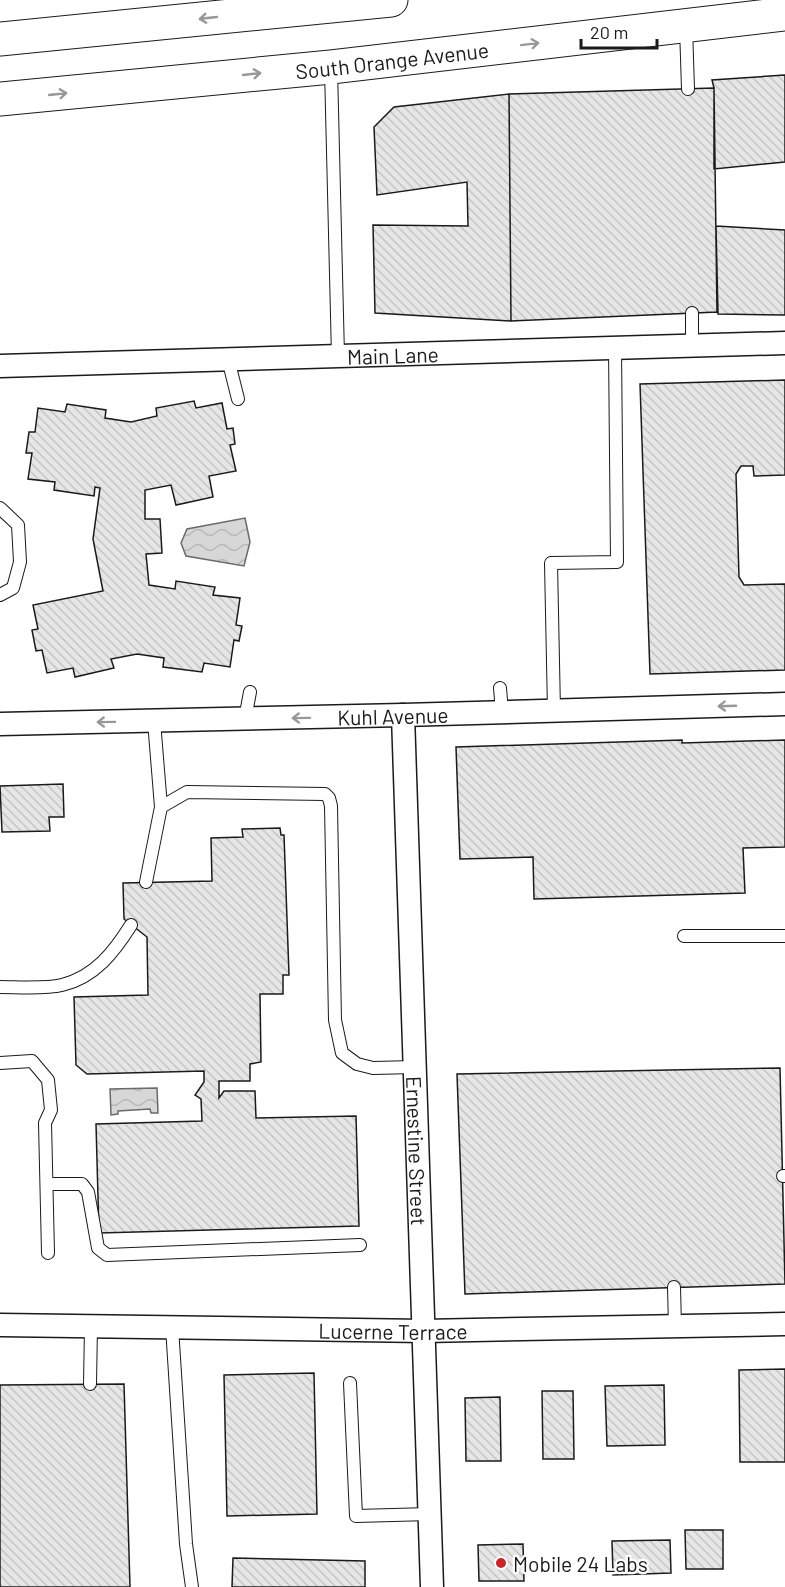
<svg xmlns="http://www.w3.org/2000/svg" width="785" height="1587" viewBox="0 0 785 1587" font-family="Barlow,sans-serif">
<defs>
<pattern id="water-waves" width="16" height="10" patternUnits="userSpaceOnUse" patternTransform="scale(1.5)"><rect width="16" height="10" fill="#d7d7d7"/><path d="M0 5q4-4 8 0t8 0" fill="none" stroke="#b8b8b8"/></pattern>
<pattern id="building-back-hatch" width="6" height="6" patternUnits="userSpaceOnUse" patternTransform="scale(1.5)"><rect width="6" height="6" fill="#e6e6e6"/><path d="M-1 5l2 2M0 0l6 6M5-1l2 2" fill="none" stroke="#c5c5c5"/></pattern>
</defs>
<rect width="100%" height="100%" fill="#fff"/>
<path fill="url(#water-waves)" stroke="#6a6a6a" stroke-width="1.5" d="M245,518L250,542L244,566L186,556L181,543L187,529Z
M157,1088L158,1113H151L150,1109L118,1111V1114L111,1115L110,1089Z"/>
<path fill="url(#building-back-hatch)" stroke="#1a1a1a" stroke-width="1.5" d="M785,75V162L714,169V88L712,80Z
M714,88L717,312L511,321L509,94Z
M509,94L511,321L375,313L373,225L468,226L467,182L377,195L374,127L394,107Z
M716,226L785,230V315L718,314Z
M785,380V475L754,476L753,466H741L736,474L739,577L744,585L785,584V670L650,674L640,384Z
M194,401L196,408L222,403L227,429L233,428L235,444L230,445L236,471L209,476L213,497L176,505L171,485L145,490V519H160L162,553L146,554L149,585L175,589L176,581L215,587L213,595L240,598L236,625L242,626L239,641L234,640L230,667L204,663L202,672L163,667L164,658L137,654L111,659L114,668L75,677L73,668L47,673L42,650L36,651L32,630L38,629L33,605L103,591L93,539L100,488L95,487L94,496L54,490L55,482L28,479L32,453H26L29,432H35L38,408L65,412L67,404L106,410L105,418L131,422L157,416L156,408Z
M682,740V743L785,740V847L743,848L745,893L534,899L533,857L460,859L456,747Z
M63,784L64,817H49L50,831L2,832L0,786Z
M280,828L281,835H284L289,975H283V994H260L261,1062L250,1064V1081H219V1098L224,1091H255L256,1118L356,1116L359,1226L99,1233L96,1124L202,1121L201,1099L195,1095L204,1082V1071L87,1074L76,1065L74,997L148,995L147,937L124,919L123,883L212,881L211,838L243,837L242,829Z
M780,1068L785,1284L465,1294L457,1074Z
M785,1369V1462H740L739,1370Z
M314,1373L317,1514L227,1516L224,1375Z
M124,1384L130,1587H0V1385Z
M664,1385L665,1445L607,1446L605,1386Z
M542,1391H573L574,1459H543Z
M500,1397L501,1461H466L465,1398Z
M685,1530H723V1569H686Z
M670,1540L671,1573L613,1575L612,1541Z
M523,1544L524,1581H479L478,1545Z
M233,1558L365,1561V1587H232Z"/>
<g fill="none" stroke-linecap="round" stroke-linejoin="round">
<defs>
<path id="lane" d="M686,27L688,89
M331,69L338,356
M692,313V345
M228,359L238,399
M0,508L18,525L20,562L13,588L0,595
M500,688L502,712
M554,711L551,563L617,562L615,347
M245,719L250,692
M161,807L187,792L325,794L329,798L331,806L335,1020L342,1053L357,1064L373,1068L415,1067
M146,882L161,807L154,721
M684,936H785
M0,987C17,987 46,989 62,985C95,977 114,952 131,925
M0,1063L32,1061L48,1080L51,1110L45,1123L48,1253
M783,1176H785
M47,1184H82L88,1192L98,1248L107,1255L360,1245
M674,1287L675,1326
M172,1327L186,1544L192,1587
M350,1383L356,1516L430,1514
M90,1384L91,1326"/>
<g id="street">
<path id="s1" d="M0,366L785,343"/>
<path id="s2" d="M403,715L432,1587"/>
<path id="s3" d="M0,724L403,715L785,704"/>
<path id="s4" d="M0,1325L424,1331L785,1324"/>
</g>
<g id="primary">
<path d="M0,39L391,0"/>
<path id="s5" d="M0,99L331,67L785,14"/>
</g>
</defs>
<use href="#lane" stroke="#1a1a1a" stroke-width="14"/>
<use href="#street" stroke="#1a1a1a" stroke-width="25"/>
<use href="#primary" stroke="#1a1a1a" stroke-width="35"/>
<use href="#lane" stroke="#fff" stroke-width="12"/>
<use href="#street" stroke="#fff" stroke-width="22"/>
<use href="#primary" stroke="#fff" stroke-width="33"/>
</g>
<defs><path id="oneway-shaft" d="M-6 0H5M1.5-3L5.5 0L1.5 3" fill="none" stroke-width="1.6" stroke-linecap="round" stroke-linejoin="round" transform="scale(1.5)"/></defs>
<g stroke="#989898">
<use href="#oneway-shaft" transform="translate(208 18) rotate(174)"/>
<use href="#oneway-shaft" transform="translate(530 44) rotate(-7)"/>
<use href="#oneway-shaft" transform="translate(252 74) rotate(-6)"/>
<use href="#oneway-shaft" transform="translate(58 94) rotate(-6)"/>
<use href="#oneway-shaft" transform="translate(727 706) rotate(178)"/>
<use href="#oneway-shaft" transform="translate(301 718) rotate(179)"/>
<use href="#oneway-shaft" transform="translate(106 722) rotate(179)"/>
</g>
<circle fill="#c62828" stroke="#fff" stroke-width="2" cx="501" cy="1563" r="6"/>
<g text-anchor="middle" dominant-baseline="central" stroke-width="4.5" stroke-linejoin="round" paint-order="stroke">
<g font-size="21" fill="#1a1a1a" stroke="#fff">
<text stroke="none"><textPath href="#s5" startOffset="394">South Orange Avenue</textPath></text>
<text stroke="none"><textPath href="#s1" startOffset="393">Main Lane</textPath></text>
<text stroke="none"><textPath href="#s3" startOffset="393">Kuhl Avenue</textPath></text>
<text stroke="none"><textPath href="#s2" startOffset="436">Ernestine Street</textPath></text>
<text stroke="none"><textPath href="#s4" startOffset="393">Lucerne Terrace</textPath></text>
</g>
<g font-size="21" fill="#1a1a1a" stroke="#fff" text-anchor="start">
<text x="513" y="1563">Mobile 24 Labs</text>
</g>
</g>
<path d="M581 39v9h76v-9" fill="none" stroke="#1a1a1a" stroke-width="3"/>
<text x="590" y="39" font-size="18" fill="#1a1a1a" stroke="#ffffff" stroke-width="4.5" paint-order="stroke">20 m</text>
</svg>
